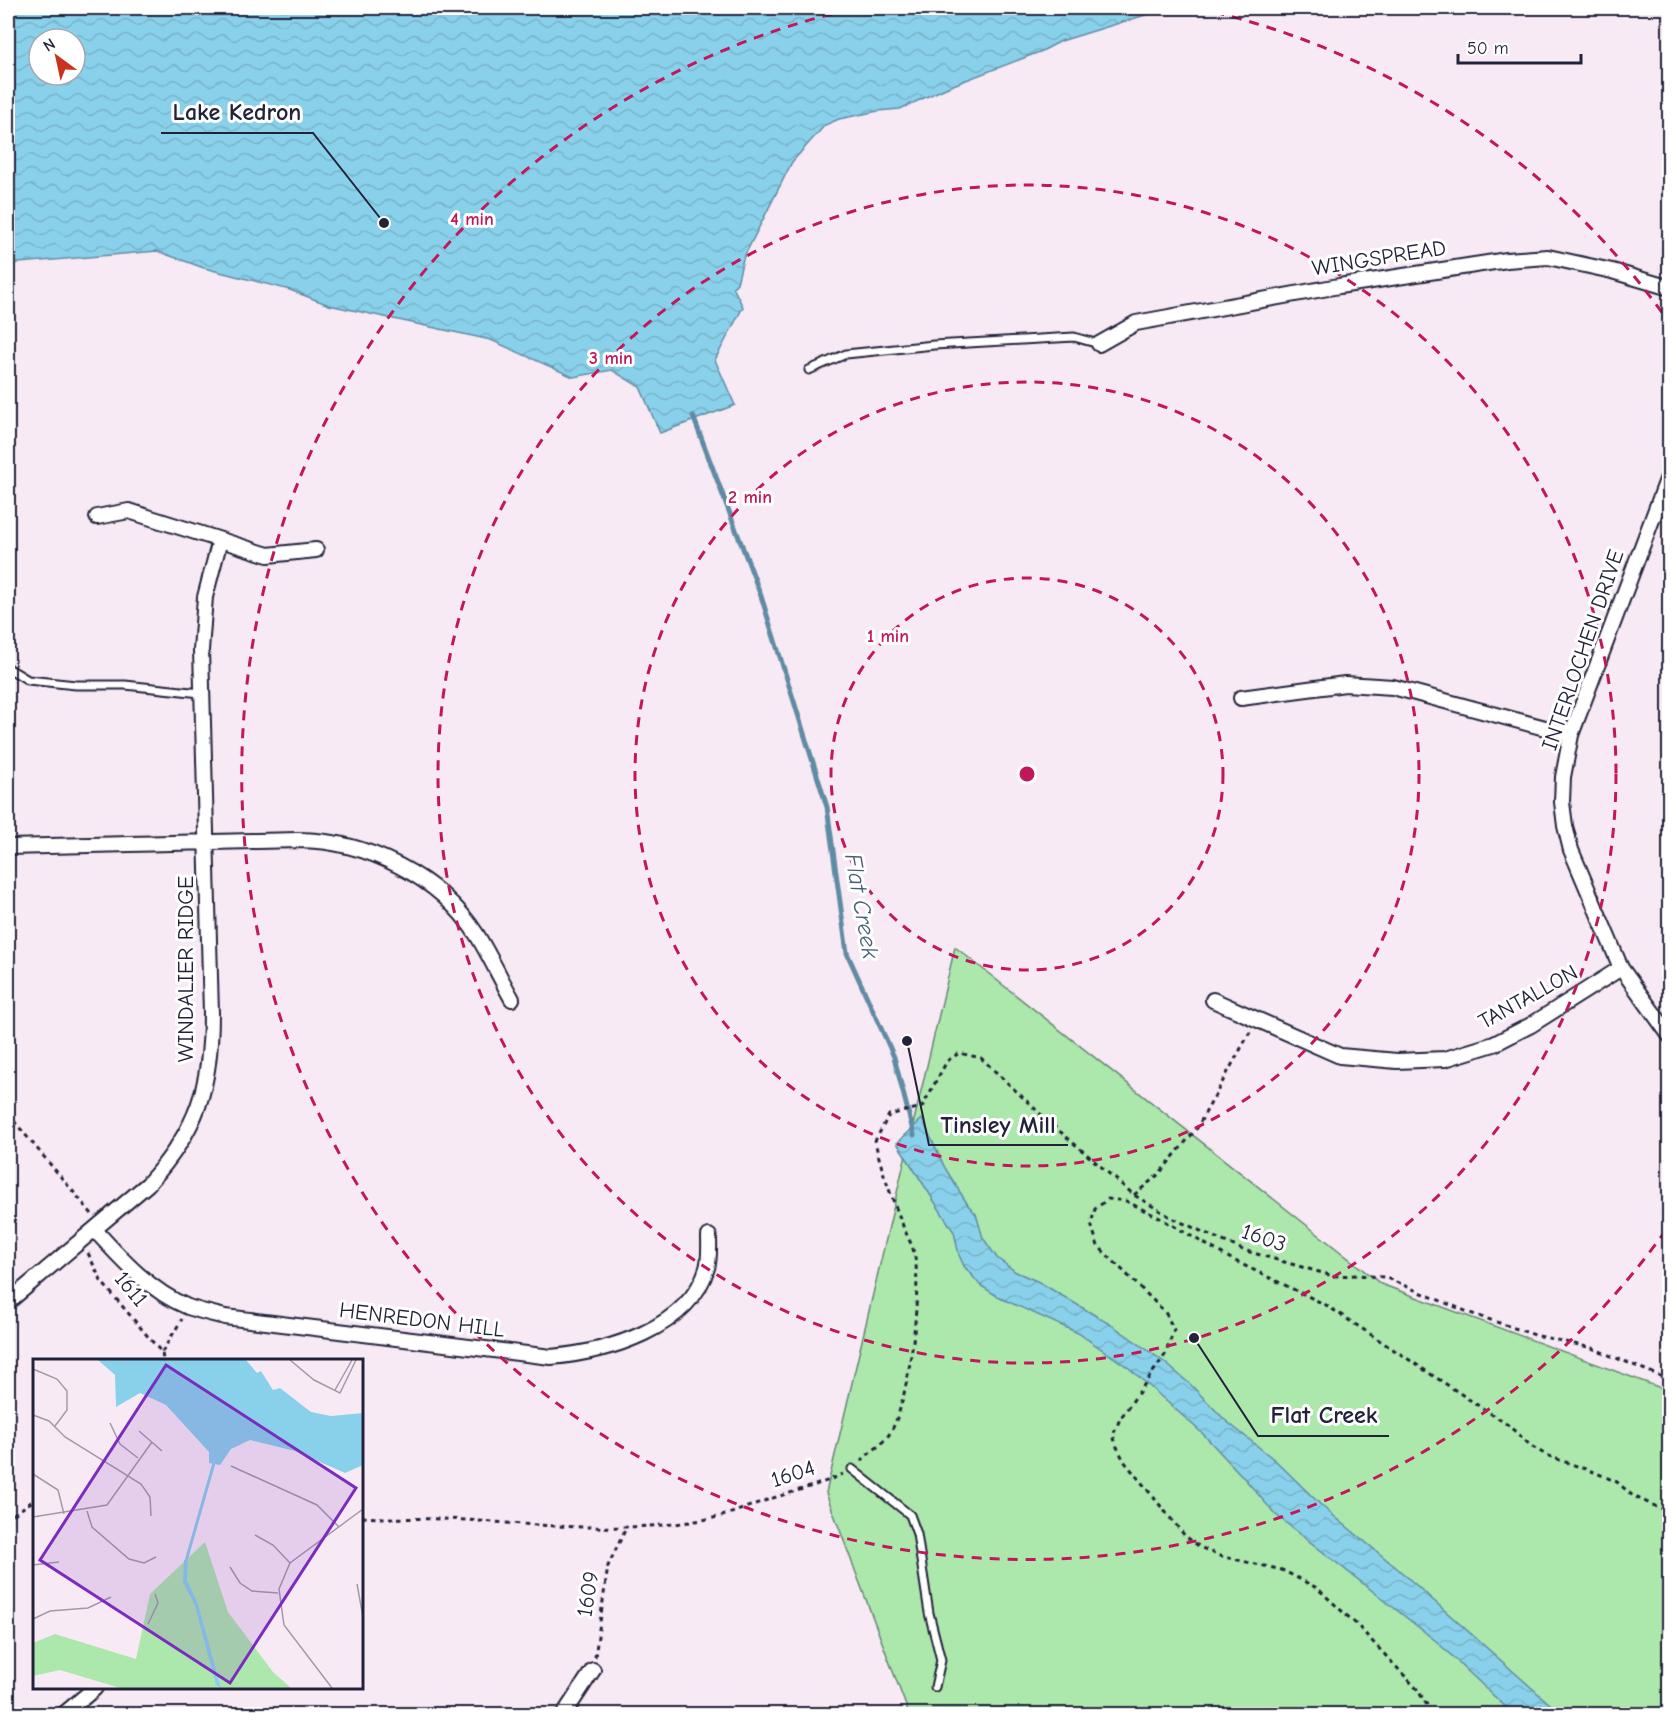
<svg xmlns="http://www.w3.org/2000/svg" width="1677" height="1722" viewBox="0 0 1677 1722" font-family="'Comic Neue',sans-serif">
<defs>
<pattern id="water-waves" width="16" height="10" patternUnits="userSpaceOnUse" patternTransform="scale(1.5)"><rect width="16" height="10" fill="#89d1ea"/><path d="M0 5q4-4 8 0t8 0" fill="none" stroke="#76b3ca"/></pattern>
</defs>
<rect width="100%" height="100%" fill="#f8eaf5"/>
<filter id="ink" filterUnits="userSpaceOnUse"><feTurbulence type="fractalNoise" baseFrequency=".0167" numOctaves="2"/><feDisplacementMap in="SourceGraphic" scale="12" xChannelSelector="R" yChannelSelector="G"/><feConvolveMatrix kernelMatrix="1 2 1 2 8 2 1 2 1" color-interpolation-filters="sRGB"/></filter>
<g filter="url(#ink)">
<path fill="#ace7ac" stroke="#678474" stroke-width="1.5" d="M955,947L1381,1284L1669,1391V1714H909L826,1493Z"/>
<path fill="url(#water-waves)" stroke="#608ba4" stroke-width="1.5" fill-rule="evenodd" d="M8,8H1210L1183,12L1152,13L1061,41L1042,51L948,87L900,109L878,111L839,119L825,125L792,162L743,259L737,283L733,287L743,307L715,360L735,405L660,433L640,387L612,370L573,377L491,340L329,305L290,290L204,268L157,251L8,264ZM39,39H75V75H39Z
M922,1119L945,1168L968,1205L976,1214L983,1238L997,1258L1016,1272L1039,1282L1113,1326L1163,1361L1191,1385L1225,1420L1276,1461L1323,1507L1398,1569L1561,1714H1513L1436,1641L1276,1515L1244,1478L1202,1433L1129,1368L1078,1333L1000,1298L980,1285L964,1266L959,1255L954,1232L897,1143Z"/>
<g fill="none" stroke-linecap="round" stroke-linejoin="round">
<path stroke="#608ba4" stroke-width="5" d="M693,416L761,596L827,807L847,953L894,1057L914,1135"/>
<defs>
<path id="service" d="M809,370L846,354L934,345L1074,337L1099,344
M8,668L28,680L76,685H125L201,693
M852,1469L910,1515L917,1534L929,1613L941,1660L935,1687"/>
<path id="minor" d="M1099,344L1136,323L1339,286L1507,260L1548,257L1612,271L1670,288
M1670,472L1571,735L1563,777L1562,802L1565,826L1571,850L1621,968L1670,1036
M97,517L129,511L268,555L316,550
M1241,698L1345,684L1393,687L1571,735
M8,847L298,840C366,840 440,877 477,935C490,956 500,978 512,999
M1213,1000L1340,1056L1397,1061L1445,1059L1494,1044L1531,1025L1621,968
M95,1230C121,1259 151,1292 188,1307C200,1311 213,1314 225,1317L551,1357C607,1352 689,1329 707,1268C710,1258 709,1246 709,1236
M8,1302L148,1184C198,1129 211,1087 211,1013L201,650L205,597L220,540
M64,1714L95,1688
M564,1714L593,1670"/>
</defs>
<use href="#service" stroke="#22223b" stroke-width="11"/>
<use href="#minor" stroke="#22223b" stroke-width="18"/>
<path stroke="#22223b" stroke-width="3" stroke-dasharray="4.5 4.5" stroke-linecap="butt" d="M8,1114L92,1214
M1134,1195L1159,1174L1197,1128L1250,1032
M88,1253L101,1281L162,1353L163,1360
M162,1352L182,1319
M861,1461C869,1453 880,1446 888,1436C909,1409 923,1287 914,1253C912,1243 905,1233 902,1223C891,1196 881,1169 875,1141L889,1115L922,1107L947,1061L959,1053L981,1058L1049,1122L1134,1195L1172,1218L1243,1250L1333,1276L1356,1275L1384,1277L1470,1313L1535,1335L1592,1348L1670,1380
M362,1517C397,1519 432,1518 467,1520C547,1526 639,1534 718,1517C735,1513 753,1504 770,1499C795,1491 820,1485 843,1474
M8,1522L14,1514L34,1500
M595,1657L608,1566L627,1526
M1428,1714L1427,1705L1417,1689L1356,1624L1317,1588L1282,1570L1220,1556L1200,1547L1185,1536L1124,1461L1117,1447L1113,1435L1120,1419L1165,1355L1174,1330L1165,1312L1098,1246L1091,1224L1095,1209L1108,1199L1126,1201L1158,1217L1233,1260L1326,1305L1508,1425L1531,1446L1546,1455L1594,1472L1617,1482L1633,1496L1670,1513"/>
<use href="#service" stroke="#fff" stroke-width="7"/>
<use href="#minor" stroke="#fff" stroke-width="14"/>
</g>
</g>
<g fill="none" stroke="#c2185b" stroke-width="3" stroke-dasharray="10 8">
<circle cx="1027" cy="774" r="196"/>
<circle cx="1027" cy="774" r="392"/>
<circle cx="1027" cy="774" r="589"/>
<path d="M1666 1230A785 785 0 1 1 857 8M1197 8A785 785 0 0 1 1666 318"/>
</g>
<g text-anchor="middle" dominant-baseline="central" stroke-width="6" stroke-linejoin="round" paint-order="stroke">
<g font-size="22" fill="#22223b" stroke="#fff">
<text transform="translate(1379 258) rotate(-9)">WINGSPREAD</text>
<text transform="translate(1583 650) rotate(-71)">INTERLOCHEN DRIVE</text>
<text transform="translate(186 969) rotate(-90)">WINDALIER RIDGE</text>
<text transform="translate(1528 997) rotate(-29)">TANTALLON</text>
<text transform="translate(1264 1238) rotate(19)">1603</text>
<text transform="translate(131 1289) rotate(50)">1611</text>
<text transform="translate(422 1320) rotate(7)">HENREDON HILL</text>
<text transform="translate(793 1474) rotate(-18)">1604</text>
<text transform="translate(588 1594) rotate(-81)">1609</text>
</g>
<g font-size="24" font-style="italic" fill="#465f78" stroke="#fff">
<text transform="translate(862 906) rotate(80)">Flat Creek</text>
</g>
</g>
<g transform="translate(33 1359)">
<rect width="330" height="330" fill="#f8eaf5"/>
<path d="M172,183L195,253L240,313L258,329H87L27,311L0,317V284L22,275L103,300L117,235Z" fill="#ace7ac"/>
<path d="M65,1H213L224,14L228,12L240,31L247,29L278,53L298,57L330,54V106L312,114L262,92L217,81L198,90L187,106L176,104V93L133,46L107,34L83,48L82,16ZM155,200L154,221L165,245L188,329L183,326L162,247L150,223L151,201Z" fill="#89d1ea"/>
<path fill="none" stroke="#89d1ea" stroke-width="3" d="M153,202L181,104"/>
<path fill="none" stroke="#a29aab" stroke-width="1.5" d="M257,1L281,21L307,34L323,1M0,10L24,20L34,32V51L22,67M302,31L319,1M0,56L16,62L32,78L108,125L117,138L118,157M77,64L87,85L105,99M106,72L129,92M198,107L284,146L306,168M0,115L25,131L31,155M54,152L59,168L96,200L111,204L123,198M0,158L74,146L119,83M222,176L240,186L257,204M0,206L26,203M197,208L207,224L219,232L245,234M324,225L330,258M0,260L17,252L55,249L78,238M115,265L125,244L122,235M299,329L251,266L246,230L257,204L330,150"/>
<path fill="#7b2cbf" fill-opacity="0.15" stroke="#7b2cbf" stroke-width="3" d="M133,6L323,129L197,324L7,201Z"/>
<rect width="330" height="330" fill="none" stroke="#22223b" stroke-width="3"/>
</g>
<circle cx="1027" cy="774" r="9" fill="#c2185b" stroke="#fff" stroke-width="3"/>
<g font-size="18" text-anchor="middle" font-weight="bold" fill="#c2185b" stroke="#fff" stroke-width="6" stroke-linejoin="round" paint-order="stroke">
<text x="472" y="225">4 min</text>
<text x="611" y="364">3 min</text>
<text x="750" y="503">2 min</text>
<text x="888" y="642">1 min</text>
</g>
<path fill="none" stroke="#22223b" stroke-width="2" d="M384 223L313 133H161M907 1041L929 1145H1068M1194 1338L1258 1436H1389"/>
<g fill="#22223b" stroke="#fff" stroke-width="2">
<circle cx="384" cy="223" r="6"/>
<circle cx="907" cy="1041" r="6"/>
<circle cx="1194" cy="1338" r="6"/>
</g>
<g font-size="24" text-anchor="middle" font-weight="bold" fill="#22223b" stroke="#fff" stroke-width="6" stroke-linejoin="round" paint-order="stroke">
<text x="237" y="120">Lake Kedron</text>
<text x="998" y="1133">Tinsley Mill</text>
<text x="1324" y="1423">Flat Creek</text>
</g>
<rect width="1677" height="1722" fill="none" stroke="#fff" stroke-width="30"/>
<rect x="15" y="15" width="1647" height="1692" fill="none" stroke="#22223b" stroke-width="2" filter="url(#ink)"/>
<g transform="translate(57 57) rotate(327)"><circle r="28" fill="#ffffff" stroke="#a7a7b1" stroke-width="1.5"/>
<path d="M0-4.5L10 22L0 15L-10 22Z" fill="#c8321e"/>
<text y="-9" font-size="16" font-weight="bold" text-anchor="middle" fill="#22223b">N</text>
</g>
<path d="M1458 54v9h123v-9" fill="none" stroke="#22223b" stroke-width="3"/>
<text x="1467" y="54" font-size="18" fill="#22223b" stroke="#ffffff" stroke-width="4.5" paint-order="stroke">50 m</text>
</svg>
